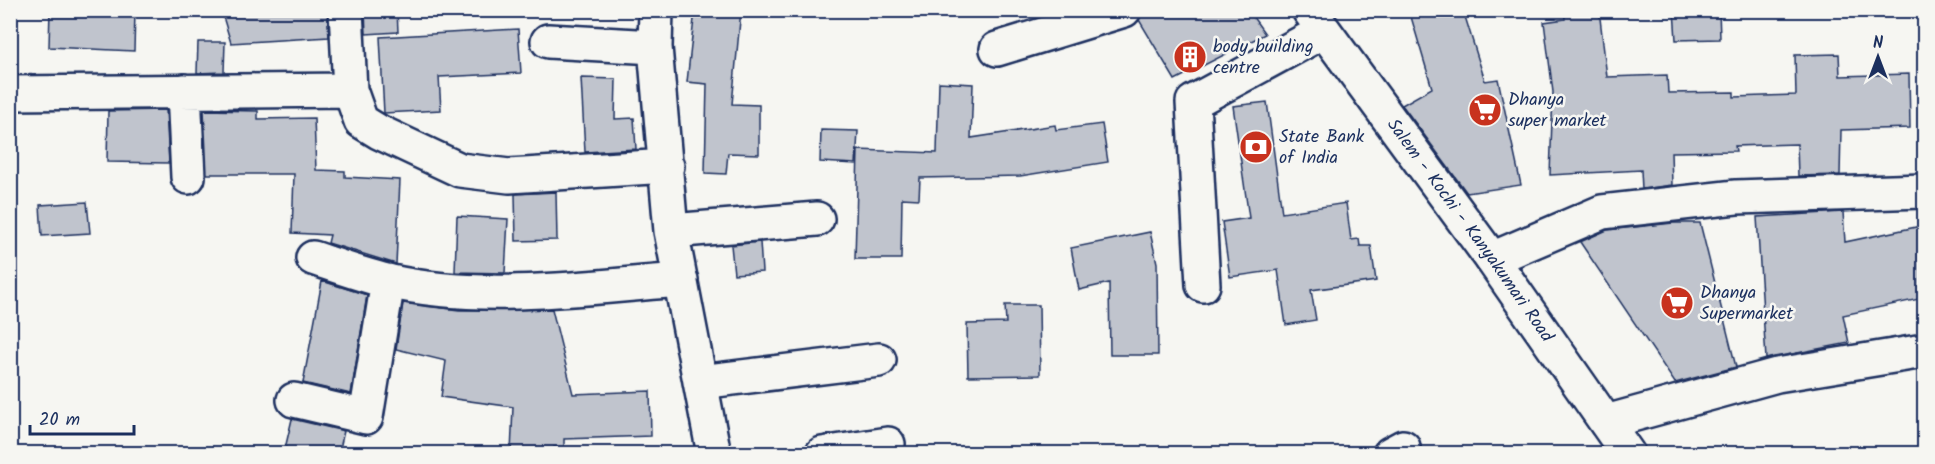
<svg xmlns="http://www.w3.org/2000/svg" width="1935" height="464" viewBox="0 0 1935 464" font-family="Kalam,sans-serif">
<rect width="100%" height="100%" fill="#f6f6f2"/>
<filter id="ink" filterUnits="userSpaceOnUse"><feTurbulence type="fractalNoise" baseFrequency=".0167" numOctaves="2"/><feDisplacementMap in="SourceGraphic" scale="12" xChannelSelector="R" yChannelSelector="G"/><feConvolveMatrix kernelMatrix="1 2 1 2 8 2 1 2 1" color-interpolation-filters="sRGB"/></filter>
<g filter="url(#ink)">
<path fill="#c0c4cd" stroke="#1b2f5e" stroke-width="1.5" d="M50,10H135L134,51L49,47Z
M221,10H327L329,37L231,43Z
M365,10H397L398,32L366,34Z
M695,10H741L732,104L759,105V154L728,153L726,174L705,173L707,84L687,82Z
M1142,10H1248L1265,34L1175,80L1139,20Z
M1409,10H1463L1485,81L1498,79L1521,185L1467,193L1402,105L1432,88Z
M1564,10H1599L1607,77L1667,75L1668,93L1734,92V97L1796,95L1795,55L1839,54L1840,76L1909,74L1910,128L1841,130L1840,175L1798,176L1797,144L1735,146L1736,151L1671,152L1672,185L1642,189L1641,170L1550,175L1553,92L1544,22L1565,19Z
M1674,10H1719L1720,39L1676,40Z
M518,29L521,73L439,77L441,110L384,113L380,37Z
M198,42H225L224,72L197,73Z
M581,78L616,79L615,119L634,118L636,149L585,152Z
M939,82L973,84L971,138L1055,125L1056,130L1102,124L1108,162L1020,176L920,178L919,199L902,198L901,259H855L858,150L937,153Z
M1267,102L1282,213L1346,203L1351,240L1359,239L1360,246H1371L1376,281L1311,290L1316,320L1286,325L1278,270L1230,277L1222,222L1249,218L1233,106Z
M166,110L169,163L107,162L108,111Z
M204,110L258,111V119L314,118L316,170L345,171V177L400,180L396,264L328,243L330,235L292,233L294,174H207Z
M821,130L858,131L856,164L820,162Z
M556,192L557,240L516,241L515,194Z
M87,202L90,233L42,236L40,205Z
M1843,212L1845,242L1921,226L1924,245V298L1843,315L1849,343L1766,359L1757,217Z
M457,216L508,219L505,273L455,272Z
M1673,223H1700L1736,367L1675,383L1580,242L1607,230Z
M1150,232L1157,263L1158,355H1110L1109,283L1079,290L1071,248Z
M760,242L762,272L734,274L731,245Z
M322,281L367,295L351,394L303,383Z
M403,303L459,310L552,309L573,394L650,391L651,436L564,439V448L554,447V453H511L513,407L441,397L446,361L396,349Z
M1005,305H1039L1040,375L968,376L967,324L1006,323Z
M292,419L344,431L339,453H284Z"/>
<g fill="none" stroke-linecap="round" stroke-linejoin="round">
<defs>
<path id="minor" d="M346,10L350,90L361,121L379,132L460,170L509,176L667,166
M656,10L655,47L671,231L714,454
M548,41L655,47
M997,49L1124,10
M184,91L188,177
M10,93L350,90
M671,231L817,219
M313,258C337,266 362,275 387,281C483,303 585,287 681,280
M1492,259L1602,212L1736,197L1924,191
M1203,285L1193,102L1324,31
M700,382L879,360
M294,400L366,417L388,281
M1606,422L1777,375L1924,351
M822,454L888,444
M1390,454L1403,447"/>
<g id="major">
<path id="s1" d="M1309,10L1492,259L1628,454"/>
</g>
</defs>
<use href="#minor" stroke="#1b2f5e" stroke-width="38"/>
<use href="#major" stroke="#1b2f5e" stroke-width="38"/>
<use href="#minor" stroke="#f6f6f2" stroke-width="33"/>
<use href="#major" stroke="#f6f6f2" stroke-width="33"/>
</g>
</g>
<defs>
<symbol id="building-disc" viewBox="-11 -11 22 22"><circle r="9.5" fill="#c8321e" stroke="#f6f6f2"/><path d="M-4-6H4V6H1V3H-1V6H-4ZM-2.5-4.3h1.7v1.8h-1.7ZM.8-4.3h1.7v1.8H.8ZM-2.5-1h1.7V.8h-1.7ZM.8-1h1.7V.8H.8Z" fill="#fff"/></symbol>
<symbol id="supermarket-disc" viewBox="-11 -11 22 22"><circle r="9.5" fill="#c8321e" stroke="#f6f6f2"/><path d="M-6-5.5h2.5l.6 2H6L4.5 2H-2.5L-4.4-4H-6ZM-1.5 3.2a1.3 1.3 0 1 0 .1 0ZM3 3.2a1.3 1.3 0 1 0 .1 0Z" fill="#fff"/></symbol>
<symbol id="bank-disc" viewBox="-11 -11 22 22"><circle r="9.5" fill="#c8321e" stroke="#f6f6f2"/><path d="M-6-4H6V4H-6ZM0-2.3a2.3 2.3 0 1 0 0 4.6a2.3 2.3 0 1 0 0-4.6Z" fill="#fff"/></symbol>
</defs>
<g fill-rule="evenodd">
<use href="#building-disc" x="1171" y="38" width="38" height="38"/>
<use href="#supermarket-disc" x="1466" y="91" width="38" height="38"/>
<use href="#bank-disc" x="1237" y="128" width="38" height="38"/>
<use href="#supermarket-disc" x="1658" y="284" width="38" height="38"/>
</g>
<g text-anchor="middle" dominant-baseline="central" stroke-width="5" stroke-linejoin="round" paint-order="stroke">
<g font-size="18" fill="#1b2f5e" stroke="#f6f6f2" text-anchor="start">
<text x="1213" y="47">body building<tspan x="1213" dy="21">centre</tspan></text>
<text x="1508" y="100">Dhanya<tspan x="1508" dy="21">super market</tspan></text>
<text x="1279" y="137">State Bank<tspan x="1279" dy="21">of India</tspan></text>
<text x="1700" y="293">Dhanya<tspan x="1700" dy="21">Supermarket</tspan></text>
</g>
<g font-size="18" fill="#1b2f5e" stroke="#f6f6f2">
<text stroke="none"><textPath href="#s1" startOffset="273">Salem - Kochi - Kanyakumari Road</textPath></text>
</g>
</g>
<rect width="1935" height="464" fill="none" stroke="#f6f6f2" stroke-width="36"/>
<rect x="18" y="18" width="1899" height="428" fill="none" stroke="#1b2f5e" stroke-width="2" filter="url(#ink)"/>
<g transform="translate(1878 57)" stroke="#f6f6f2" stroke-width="4.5" paint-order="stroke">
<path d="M0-4.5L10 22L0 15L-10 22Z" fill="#1b2f5e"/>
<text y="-9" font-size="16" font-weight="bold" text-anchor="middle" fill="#1b2f5e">N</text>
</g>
<path d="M30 425v9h104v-9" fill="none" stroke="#1b2f5e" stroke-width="3"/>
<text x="39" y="425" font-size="18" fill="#1b2f5e" stroke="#f6f6f2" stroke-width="4.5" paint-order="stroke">20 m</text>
</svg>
